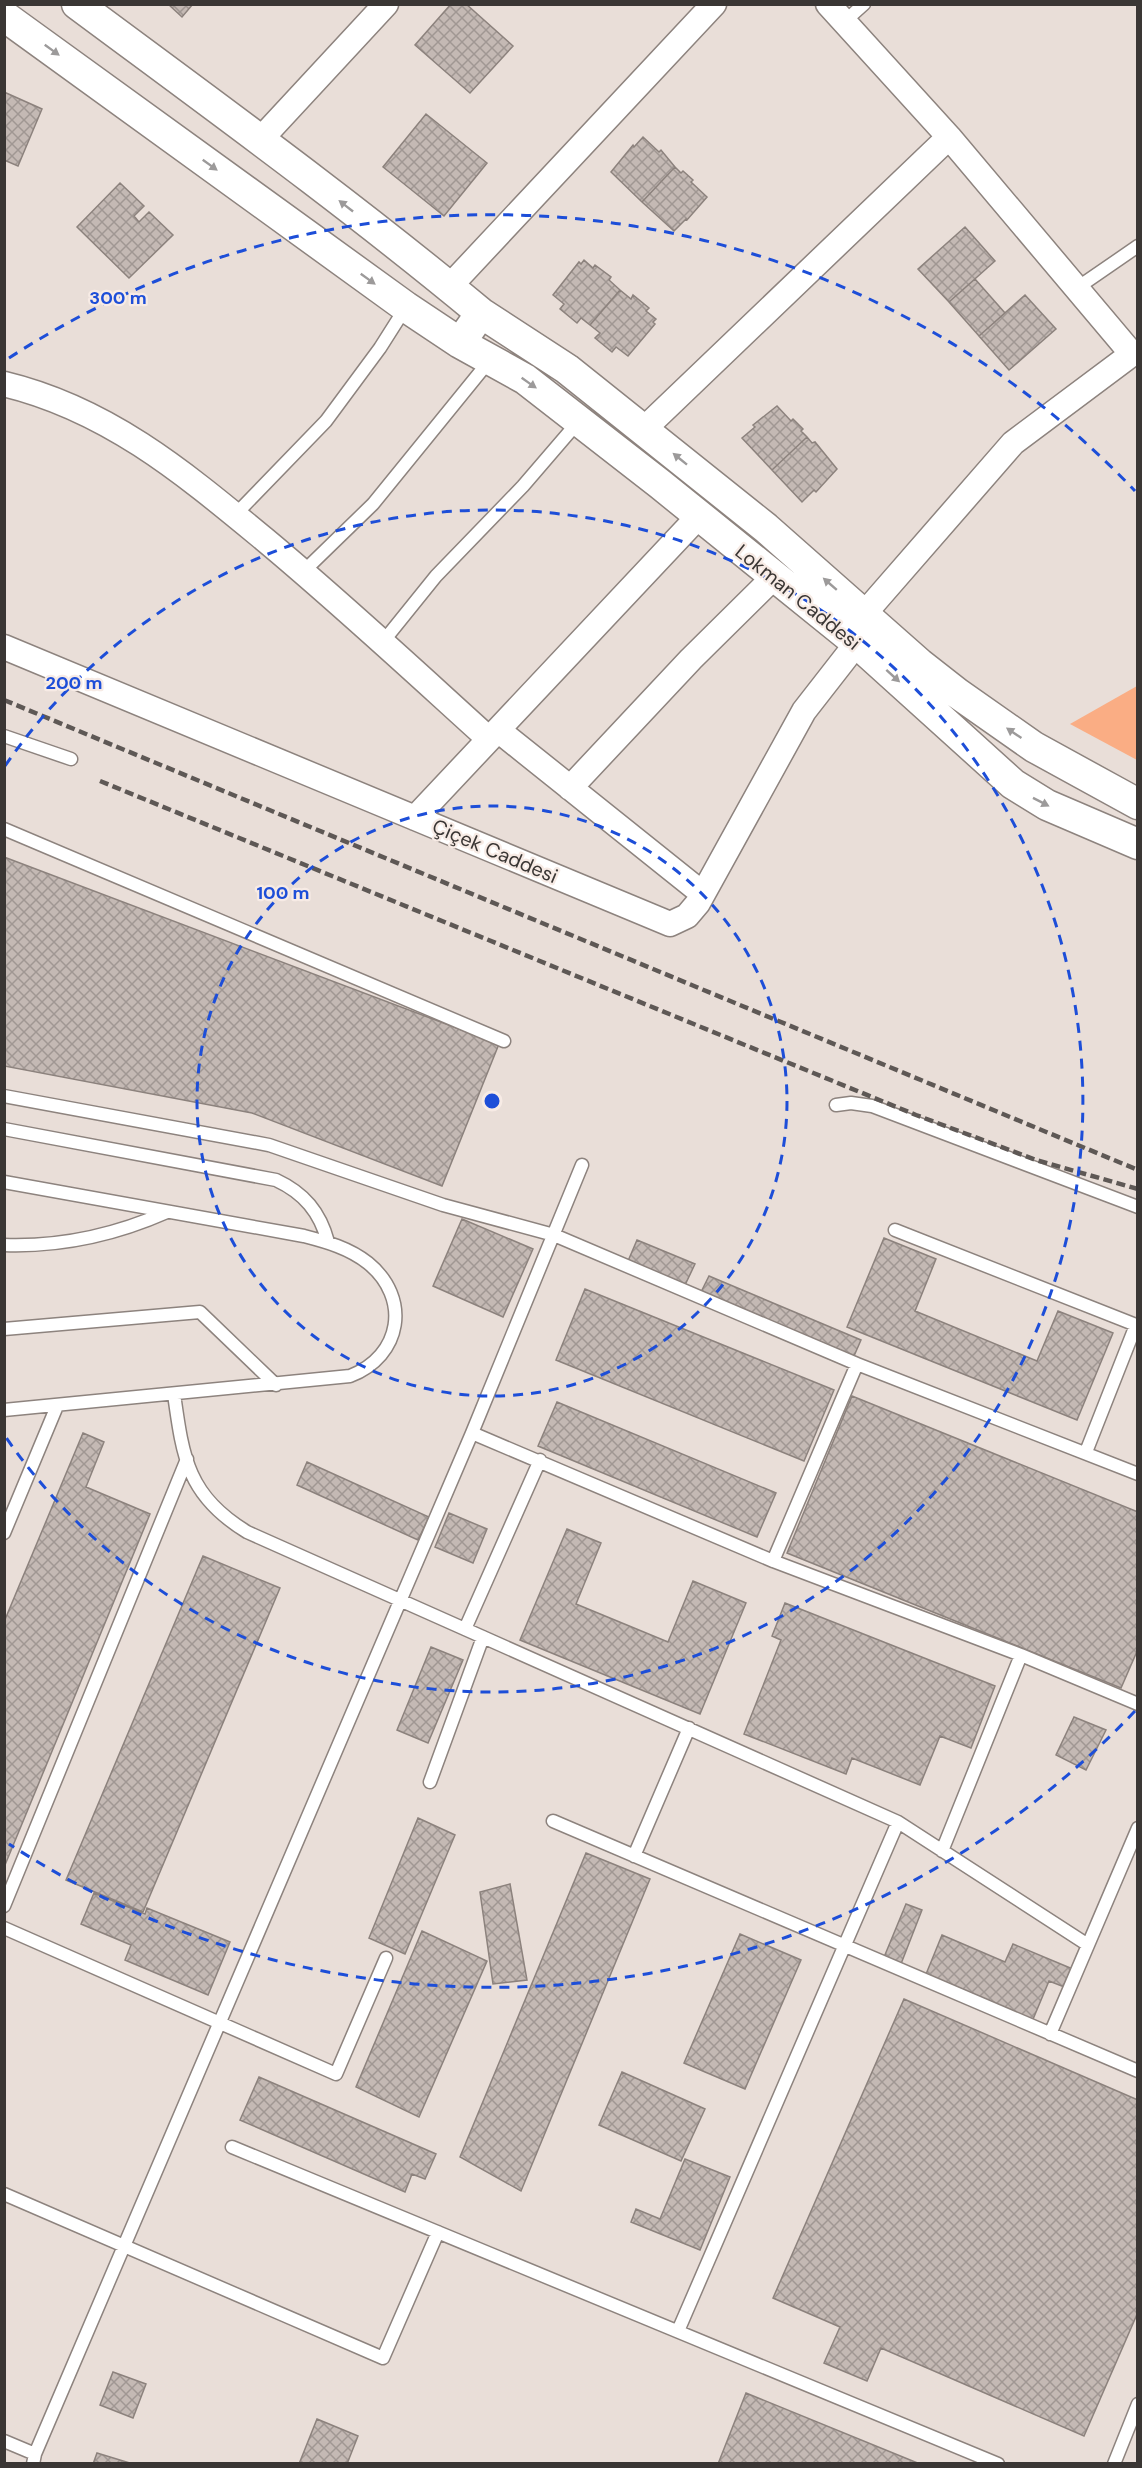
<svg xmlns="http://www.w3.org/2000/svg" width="1142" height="2468" viewBox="0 0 1142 2468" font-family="'DM Sans',sans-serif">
<defs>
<pattern id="building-cross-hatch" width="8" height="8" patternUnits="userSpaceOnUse" patternTransform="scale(1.5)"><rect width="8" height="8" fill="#c4b9b4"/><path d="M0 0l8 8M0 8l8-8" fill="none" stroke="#a09793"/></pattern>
</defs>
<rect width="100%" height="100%" fill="#e9ded8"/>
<path fill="#faad84" d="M1137,686V760L1070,724Z"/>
<path fill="url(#building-cross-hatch)" stroke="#8c827d" stroke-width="1.5" d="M168,4H193L182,17Z
M451,4H466L513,46L470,93L415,45Z
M4,92L42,109L18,166L4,160Z
M426,114L487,163L444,216L383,167Z
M643,137L659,152L661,150L675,167L642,202L611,172L633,145L634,147Z
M675,167L681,173L683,171L693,180L691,182L707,197L687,220L686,219L674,231L642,202Z
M120,183L144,206L134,216L139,222L149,212L173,235L129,278L77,227Z
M965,227L995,261L949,302L918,269Z
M584,260L593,268L595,265L611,277L609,280L620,290L590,325L581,318L577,323L560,309L564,304L553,295L579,262L581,264Z
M975,279L1005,313L979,336L949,302Z
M620,290L631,299L633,295L649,308L646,311L656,319L653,322L655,324L628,356L616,347L612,352L595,338L600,333L590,325Z
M1025,295L1056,329L1009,370L979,336Z
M777,406L791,421L793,419L803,429L801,431L807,437L772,470L742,438L755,427L753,425Z
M807,437L812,443L815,442L837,469L816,492L814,490L802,502L772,470Z
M4,857L499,1044L442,1186L252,1113L4,1066Z
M462,1219L533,1249L503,1317L433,1286Z
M884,1238L936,1259L915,1311L1037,1361L1058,1311L1113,1333L1077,1420L847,1327Z
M637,1240L695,1264L685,1285L628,1261Z
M709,1276L861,1340L854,1356L701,1292Z
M585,1289L834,1390L804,1461L556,1360Z
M852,1396L1138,1512V1649L1121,1688L787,1553Z
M557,1402L776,1493L757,1537L538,1446Z
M83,1433L104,1442L86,1487L150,1514L5,1865L4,1622Z
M307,1462L429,1517L418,1540L297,1485Z
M449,1513L487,1529L473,1563L435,1547Z
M567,1529L601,1543L576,1604L668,1642L693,1581L746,1603L700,1714L520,1640Z
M203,1556L280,1588L143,1912L66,1880Z
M785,1603L995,1686L971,1748L940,1736L920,1785L852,1758L846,1774L744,1734L781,1640L772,1636Z
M431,1647L463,1660L428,1743L397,1730Z
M1074,1717L1106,1730L1086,1770L1056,1755Z
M418,1818L455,1835L405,1954L369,1938Z
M586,1853L650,1879L521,2191L460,2157Z
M510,1884L527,1980L493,1984L480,1892Z
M94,1893L145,1914L147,1908L230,1942L208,1995L125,1960L131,1945L81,1924Z
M906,1904L922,1910L899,1969L882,1962Z
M422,1931L487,1961L419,2117L356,2087Z
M740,1934L801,1960L745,2089L684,2063Z
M942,1935L1005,1962L1013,1944L1075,1970L1067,1988L1049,1981L1031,2024L924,1979Z
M904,1999L1138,2100V2312L1084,2436L881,2348L867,2381L824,2363L840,2327L773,2298Z
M622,2072L705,2109L681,2161L599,2125Z
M259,2077L436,2154L425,2179L412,2174L405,2192L240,2120Z
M685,2159L730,2177L700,2250L631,2222L636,2209L660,2219Z
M113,2372L146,2384L133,2418L100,2405Z
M746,2393L920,2464H718Z
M317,2419L358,2436L347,2464H299Z
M97,2453L133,2464H93Z"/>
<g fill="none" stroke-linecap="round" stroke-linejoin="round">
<defs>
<path id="service" d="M844,22L864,4
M1077,288L1138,246
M235,515L326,421L380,348L406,307
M303,572L373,504L490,360
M382,643L436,576L523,486L578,422
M4,736L71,759
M4,829L504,1041
M4,1096L269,1145L443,1205L554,1235L857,1364L1138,1474
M836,1105L851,1103L872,1106L1138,1207
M4,1129L276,1180C304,1193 320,1212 328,1242
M4,1182L304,1236C327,1242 349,1248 368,1263C411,1298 402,1356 350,1376L4,1410
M895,1230L1136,1325L1086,1452
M4,1245C62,1247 115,1235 167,1212
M4,1329L200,1312L276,1385
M174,1394C183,1459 188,1496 247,1532L898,1822L1088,1945
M472,1433L773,1561L1021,1655L1138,1704
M4,1533L57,1406
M773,1561L857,1364
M465,1629L540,1460
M430,1782L483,1637
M553,1821L1138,2071
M942,1851L1021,1655
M634,1856L689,1728
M4,1906L187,1459
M4,1928L336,2074L386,1958
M1050,2034L1138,1828
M232,2147L998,2464
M4,2194L383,2358L438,2232
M678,2331L898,1822
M4,2441L35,2454
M33,2464L35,2454L472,1433L582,1165
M1114,2464L1138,2404"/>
<path id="minor" d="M828,4L949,137L1132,354
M260,140L386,4
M450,286L714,4
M4,384C108,409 184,473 264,539C341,603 415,672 489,739
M643,430L949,137
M864,614L1013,443L1132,354H1138
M4,647L670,924L687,916L698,903L804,711L857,643
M498,730L703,894
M570,788L691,659L774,577
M415,818L699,516"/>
<path id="tertiary" d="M4,16L406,307L460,343L481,313C351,205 213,105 77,4
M481,313L567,369L766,528L920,664L957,693L1034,747L1138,804
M460,343L525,379L660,484L857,643L1013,784L1047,805L1138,844"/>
</defs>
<use href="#service" stroke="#8d837e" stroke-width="15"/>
<use href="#minor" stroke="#8d837e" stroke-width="27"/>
<use href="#tertiary" stroke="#8d837e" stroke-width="33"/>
<use href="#service" stroke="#fff" stroke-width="12"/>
<use href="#minor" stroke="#fff" stroke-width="24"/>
<use href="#tertiary" stroke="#fff" stroke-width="30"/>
<path stroke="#5e5855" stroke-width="4.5" stroke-dasharray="9 4.5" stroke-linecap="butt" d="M4,700L1138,1170
M100,781L916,1115L1036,1160L1138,1189"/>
</g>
<defs><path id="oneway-solid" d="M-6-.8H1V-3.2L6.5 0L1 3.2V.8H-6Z" transform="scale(1.5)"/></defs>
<g fill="#9c9a9a">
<use href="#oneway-solid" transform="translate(52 50) rotate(36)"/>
<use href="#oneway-solid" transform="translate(210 165) rotate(36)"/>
<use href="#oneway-solid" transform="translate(346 206) rotate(-142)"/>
<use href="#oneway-solid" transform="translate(368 279) rotate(36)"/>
<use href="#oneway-solid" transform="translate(529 383) rotate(35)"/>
<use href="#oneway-solid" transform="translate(680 459) rotate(-141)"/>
<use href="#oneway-solid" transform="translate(830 584) rotate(-139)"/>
<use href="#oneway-solid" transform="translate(893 676) rotate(42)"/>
<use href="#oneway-solid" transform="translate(1014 733) rotate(-146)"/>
<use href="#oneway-solid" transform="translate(1041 802) rotate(27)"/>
</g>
<g fill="none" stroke="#1d4ed8" stroke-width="3" stroke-dasharray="10 8">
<circle cx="492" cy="1101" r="295"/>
<path d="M5 766A591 591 0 1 1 5 1436"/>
<path d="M1135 1711A886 886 0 0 1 9 1844M9 358A886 886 0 0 1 1135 491"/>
</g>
<g text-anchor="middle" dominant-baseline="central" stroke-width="4.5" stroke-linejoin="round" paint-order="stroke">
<g font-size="20" fill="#3a3634" stroke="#f7ebe5">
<text transform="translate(798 597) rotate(39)">Lokman Caddesi</text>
<text transform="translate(495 851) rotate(23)">Çiçek Caddesi</text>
</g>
</g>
<circle cx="492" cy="1101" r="9" fill="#1d4ed8" stroke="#f7ebe5" stroke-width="3"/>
<g font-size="18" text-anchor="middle" font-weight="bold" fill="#1d4ed8" stroke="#f7ebe5" stroke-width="4.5" stroke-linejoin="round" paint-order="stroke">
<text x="118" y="304">300 m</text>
<text x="74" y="689">200 m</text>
<text x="283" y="899">100 m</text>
</g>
<rect width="1142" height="2468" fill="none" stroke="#3a3634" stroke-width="12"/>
</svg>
